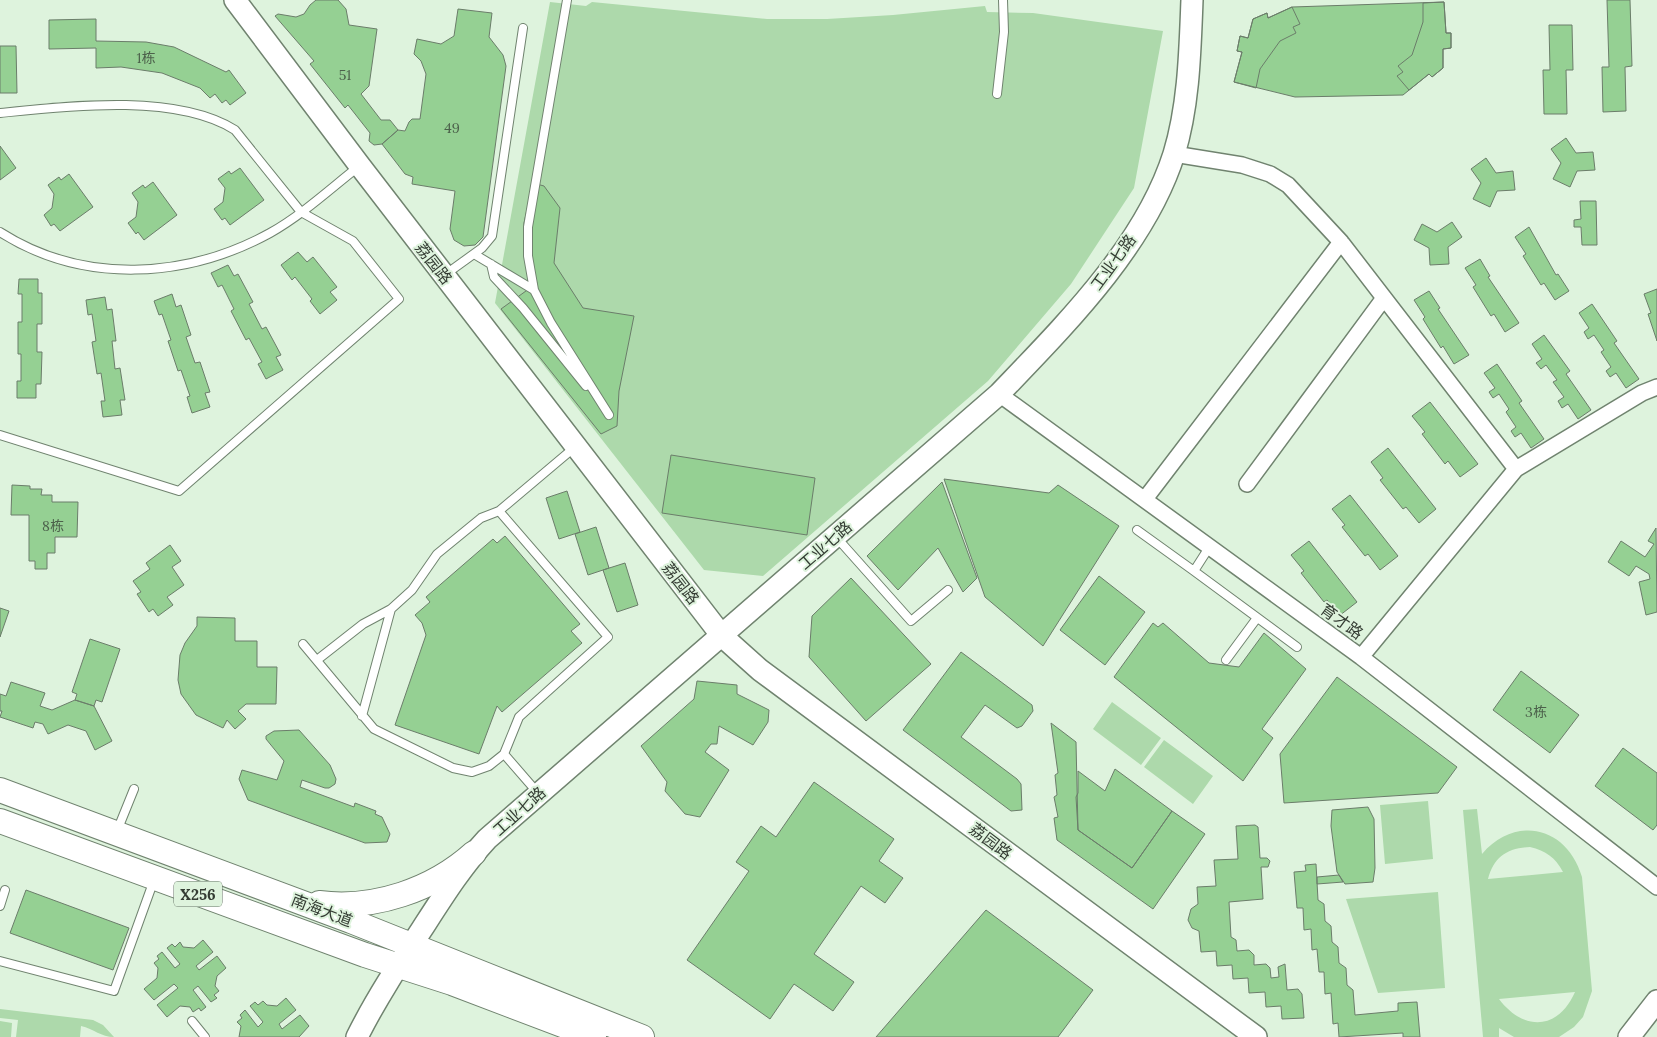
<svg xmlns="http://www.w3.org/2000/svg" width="1657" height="1037" viewBox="0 0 1657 1037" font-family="Lora,'Noto Sans SC',serif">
<rect width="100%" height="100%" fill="#def3dd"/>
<path fill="#add9ab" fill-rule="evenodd" d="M550,2L586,6L592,2L767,19H827L893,15L985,6L987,12L1033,13L1163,31L1134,188L1071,284L988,381L763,576L704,570L495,303Z
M1112,702L1161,738L1141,765L1093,729Z
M1164,740L1213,776L1193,804L1144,767Z
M1428,801L1433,859L1385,864L1380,805Z
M1477,809L1482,854C1515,815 1567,826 1582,877L1592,991L1583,1017L1574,1027L1559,1037H1514L1499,1028V1037H1483L1463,810ZM1530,847C1546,851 1555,857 1563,872L1488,879C1494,857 1507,848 1530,847ZM1575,992C1558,1031 1523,1031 1499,999Z
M1438,892L1445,988L1378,993L1346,899Z
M0,1009L93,1020L103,1025L114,1037C101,1037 94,1029 81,1026L80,1037H16L18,1020L0,1018Z
M0,1021L12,1023L11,1037H0Z"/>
<path fill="#95d093" stroke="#6b7d6a" d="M316,0H338L346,9L349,25L377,29L369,86L361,94L381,120H390L398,130L382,144L374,145L369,141L370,133L348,105L345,108L310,64L314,61L275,16L278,14L296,17L304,14L310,5Z
M1607,0H1630L1632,66L1625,67L1626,111L1603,112L1602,67H1609Z
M1444,2L1446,33H1451V48L1443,49V68L1432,77L1429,74L1403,95L1295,97L1234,82L1242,52L1237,51L1240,36L1248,38L1253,19L1267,13L1268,18L1292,7Z
M1444,2L1446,33H1451V48L1443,49V68L1432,77L1429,74L1409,90L1397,76L1403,72L1398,66L1412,55L1423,22V3Z
M1292,7L1300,24L1293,27L1296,33L1280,41L1260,69L1256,88L1234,82L1242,52L1237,51L1240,36L1248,38L1253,19L1267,13L1268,18Z
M458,9L492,13L489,37L503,55L506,66L483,237L475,245L464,246L454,240L450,229L455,191L412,184L413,177L405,174L382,144L398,130L405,131L409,122L412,119H420L426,74L421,61L414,54L417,39L441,44L454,36Z
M96,19V41L146,42L174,47L226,72L229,70L246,93L230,105L226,100L222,103L215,94L210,98L200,88L162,73L121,67L96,68V48L49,49V20Z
M1549,25H1572L1573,70H1566L1567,114H1544L1543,70H1550Z
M0,46H16L17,93H0Z
M1566,138L1576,153L1593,152L1595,170L1577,171L1570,187L1553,179L1561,163L1551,149Z
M0,146L16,168L0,180Z
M1486,158L1496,173L1513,171L1515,190L1497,191L1490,207L1473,199L1481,183L1471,169Z
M240,168L264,200L230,225L225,218L222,220L214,209L223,202L225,188L218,179L229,171L231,174Z
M69,174L93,207L60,231L54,224L51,226L44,215L52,208L54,194L48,185L59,177L61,180Z
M153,182L177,215L144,240L138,232L136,234L128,223L136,217L138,202L132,193L143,185L145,188Z
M533,183L544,186L560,208L554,263L583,308L634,316L619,391L617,426L601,434L501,309L537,283L525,261L524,223Z
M1580,201H1596L1597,245H1582L1581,227H1574V220L1581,219Z
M1452,222L1462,237L1448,247L1449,264L1430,265L1429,248L1414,240L1422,224L1437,232Z
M1529,227L1556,275L1558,274L1569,291L1555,300L1544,283L1541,285L1523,256L1526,254L1515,237Z
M298,252L307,262L313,257L337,287L330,292L337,300L320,314L310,301L312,299L295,277L292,280L281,265Z
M1480,259L1490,276L1488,277L1519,323L1505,332L1494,314L1491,316L1473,287L1476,285L1465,268Z
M228,265L234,276L238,274L253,302L249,304L262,329L266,327L281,355L276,357L283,370L266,379L258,364L262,362L249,338L246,340L231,311L234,309L222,285L218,287L211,273Z
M19,279H38V293H42V324H37V352H42L41,384H36V398H17V381H21V354H18V322H22V294H18Z
M1657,289V341L1648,314L1651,313L1644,294Z
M1429,291L1440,308L1438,309L1469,355L1454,364L1443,346L1441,348L1423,319L1425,317L1414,300Z
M172,294L176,307L181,305L191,335L186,337L195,363L200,362L210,392L205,393L210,407L192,413L187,397L190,396L181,370L178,371L168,341L171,340L162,314L159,315L154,301Z
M105,297L107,310L112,309L116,341H112L115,369L120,368L125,400H120L122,415L103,417L101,401H105L101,373L97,374L92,342L96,341L92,314L88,315L86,300Z
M1592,304L1617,341L1614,343L1639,379L1626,388L1616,373L1610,377L1606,371L1611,367L1601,352L1604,350L1594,335L1588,339L1584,332L1589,328L1579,313Z
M1544,335L1570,371L1566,374L1591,410L1578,419L1568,404L1562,408L1558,401L1564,397L1553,382L1557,380L1546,365L1541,369L1536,363L1542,359L1532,344Z
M1497,364L1522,401L1519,403L1544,439L1531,448L1521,433L1515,437L1511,431L1516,427L1506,412L1509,409L1499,394L1493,398L1489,392L1495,388L1484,373Z
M1430,402L1478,464L1460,477L1448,461L1445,464L1422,434L1425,432L1412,416Z
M1388,448L1436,509L1419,523L1406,507L1403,509L1380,480L1383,478L1371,462Z
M671,455L815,478L807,535L662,513Z
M944,479L1049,493L1058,485L1119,526L1043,646L985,597Z
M942,482L977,578L963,592L938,548L898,590L867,556Z
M12,485L30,486V489H42L41,495H52V502H78L77,537H55V553H47V569H35V561H29V515H11Z
M567,491L580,532L559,539L546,498Z
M1350,495L1398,556L1380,570L1368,554L1365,556L1342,527L1345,525L1332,509Z
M596,527L609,568L588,575L575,534Z
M1656,528L1657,612L1646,615L1639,582L1650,579L1649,574L1636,566L1629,576L1608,562L1621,541L1645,557L1654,544L1648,541Z
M505,536L580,624L571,631L582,643L502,712L497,706L479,754L395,725L426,635L422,623L415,615L430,602L426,597L493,539L497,543Z
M1309,541L1357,602L1339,616L1327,600L1324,602L1301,573L1304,571L1291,555Z
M170,545L181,561L172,567L184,585L167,597L173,605L158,616L153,609L149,612L137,594L141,592L133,581L150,569L146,563Z
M625,563L638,605L617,612L603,570Z
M1099,576L1145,612L1105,665L1060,630Z
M851,578L931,664L866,721L809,657L812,616Z
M0,608L9,611L0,637Z
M197,617L235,618V641H257V667H277L276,704H246L238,711L246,719L235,729L227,720L223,728L196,715L181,694L178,680L180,655L185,643L197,626Z
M1153,623L1158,627L1163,623L1209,663L1239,667L1264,633L1306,669L1262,729L1273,738L1243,781L1114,677Z
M90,639L120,649L102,702L96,700L94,706L75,700L77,694L72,692Z
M961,652L1032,705L1033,711L1022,726L1017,728L985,705L961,737L1017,779L1021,784L1022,810L1011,811L903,730Z
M1521,671L1579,715L1550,753L1493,710Z
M1337,677L1457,767L1438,793L1284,803L1280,754Z
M697,681L737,685V694L769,710L768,722L753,745L719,726L717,744H711L705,752L729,770L700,817L685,814L665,791L667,782L641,746L694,699Z
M11,682L45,693L40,706L52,710L75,700L94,706L112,741L95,750L86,731L68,725L48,734L43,724L35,722L33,728L0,717L2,711H0V694L6,696Z
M1051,723L1076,742L1078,830L1132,868L1172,811L1205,834L1153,909L1057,840L1054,818L1058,817L1054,797L1057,795L1055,775L1058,773Z
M299,730L330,765L336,779L335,784L329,788H325L302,780L300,787L354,807L355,803L376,811L375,814L382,817L390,834L387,842L365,843L248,800L239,779L242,770L277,780L284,761L266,739V736L274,731Z
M1623,748L1657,773V825L1653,830L1595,786Z
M1115,769L1172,811L1132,868L1078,830L1076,797L1078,793V771L1105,791Z
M814,782L894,839L879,861L903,878L885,903L861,886L814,954L854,982L833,1011L794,984L770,1019L687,960L749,871L736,862L761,826L776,837Z
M1368,807L1374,819L1375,868L1373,882L1345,884L1337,872L1331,826L1332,810Z
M1255,825L1258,827L1260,858H1267L1270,861L1268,867H1261L1263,899L1229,902L1231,937L1236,940L1237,951L1249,950L1254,955V965L1266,964L1270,968L1271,978L1279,977L1278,967L1285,964L1287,990L1298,989L1302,994L1304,1018L1282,1019L1281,1006L1266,1007L1265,992L1249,993L1248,978L1233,979L1232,965L1217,966L1216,951L1201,952L1199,931L1192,928L1188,920L1191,909L1198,904L1197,887L1216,886L1214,860L1238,859L1236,826Z
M1316,864L1318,900L1324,904L1325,921L1331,926L1332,942L1338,947L1339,963L1346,968L1347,985L1353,990L1355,1015L1398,1011V1003L1417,1002L1420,1037H1403V1033L1339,1037L1338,1023L1333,1024L1331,993L1325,994L1324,972H1319L1317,949L1312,950L1311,929L1304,930L1303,908H1297L1294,872L1306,871L1305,865Z
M1339,875L1343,882L1317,884V877Z
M26,890L129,928L113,970L10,933Z
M986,910L1093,990L1058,1037H876Z
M203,940L213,952L196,966L199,970L217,956L226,968L217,976L215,986L219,991L214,995L217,998L211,1002L198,986L193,990L206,1007L201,1011L199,1008L193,1012L190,1007L180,1006L167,1017L157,1005L178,988L174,984L154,1000L144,989L157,978L158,968L154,963L159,959L157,956L162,952L175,968L180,964L167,948L172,944L175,947L180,942L183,947L194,948Z
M286,998L296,1010L279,1024L282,1029L300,1015L309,1026L299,1037H239L241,1026L237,1022L242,1018L240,1015L245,1010L258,1027L263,1022L250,1006L255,1002L258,1005L263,1001L267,1005L277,1006Z"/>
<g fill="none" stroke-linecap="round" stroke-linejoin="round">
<defs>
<path id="lane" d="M567,0L528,227V256L534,290L551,323L609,415
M997,94L1004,32L1003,0
M0,113C68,106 176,93 235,130L301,212L353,241L399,299L179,491L0,435
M0,232C83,285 186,279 270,233C302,215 330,189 358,167
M474,254L534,290
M491,264L494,277L523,308L586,386
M446,274L482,248L492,236L523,28
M1137,530L1194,571
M837,538L911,621L948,590
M1210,546L1194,571L1297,647
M303,644L374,729L453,768L472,772L489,766L504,754L519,717L608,637L499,511
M317,660L363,624L391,609L412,590L437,554L481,518L499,511L575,447
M1226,660L1257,618
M362,716L391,609
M504,754L537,792
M117,831L134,789
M0,906L5,890
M0,961L114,991L154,880
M192,1021L205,1037"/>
<path id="street" d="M1174,154L1242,165L1270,174L1288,185L1341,242L1516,469
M999,394L1361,657L1657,887
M1247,484L1384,298
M1145,499L1341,242
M1361,657L1516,469L1642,393L1657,387"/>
<path id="secondary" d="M235,0L360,166L722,636L760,670L1256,1037
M357,1037C376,999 399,964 422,929C442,898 462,866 487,839L999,394C1064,326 1145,246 1174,154C1189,105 1190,51 1192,0
M1629,1037L1657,1001"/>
<path id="primary" d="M0,790L351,921L642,1037
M0,821L365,955L452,983L594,1037
M319,903C374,910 433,890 474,853"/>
</defs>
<use href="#lane" stroke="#70836f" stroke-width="10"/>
<use href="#street" stroke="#70836f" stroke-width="18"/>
<use href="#secondary" stroke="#70836f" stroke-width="24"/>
<use href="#primary" stroke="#70836f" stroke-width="26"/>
<use href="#lane" stroke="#fff" stroke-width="8"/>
<use href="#street" stroke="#fff" stroke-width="15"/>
<use href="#secondary" stroke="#fff" stroke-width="21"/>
<use href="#primary" stroke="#fff" stroke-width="24"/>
</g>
<g text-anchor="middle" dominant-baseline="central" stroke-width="4" stroke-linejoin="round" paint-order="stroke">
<g font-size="14" fill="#4c614b">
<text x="146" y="58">1栋</text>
<text x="345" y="75">51</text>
<text x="452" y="128">49</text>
<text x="53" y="526">8栋</text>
<text x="1536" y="712">3栋</text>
</g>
<rect fill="#def3dd" stroke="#677366" stroke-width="1" x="174" y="881.5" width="48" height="25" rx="4"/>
<g font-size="15" font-weight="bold" fill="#343c33">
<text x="198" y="894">X256</text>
</g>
<g font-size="16" fill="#343c33" stroke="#def3dd">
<text transform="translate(1113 262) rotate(-54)">工业七路</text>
<text transform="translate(434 263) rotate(52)">荔园路</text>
<text transform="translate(825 545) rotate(-41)">工业七路</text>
<text transform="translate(681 583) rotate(52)">荔园路</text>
<text transform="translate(1342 621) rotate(36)">育才路</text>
<text transform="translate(519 811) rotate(-42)">工业七路</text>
<text transform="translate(991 841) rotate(37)">荔园路</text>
<text transform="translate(322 910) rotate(21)">南海大道</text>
</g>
</g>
</svg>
